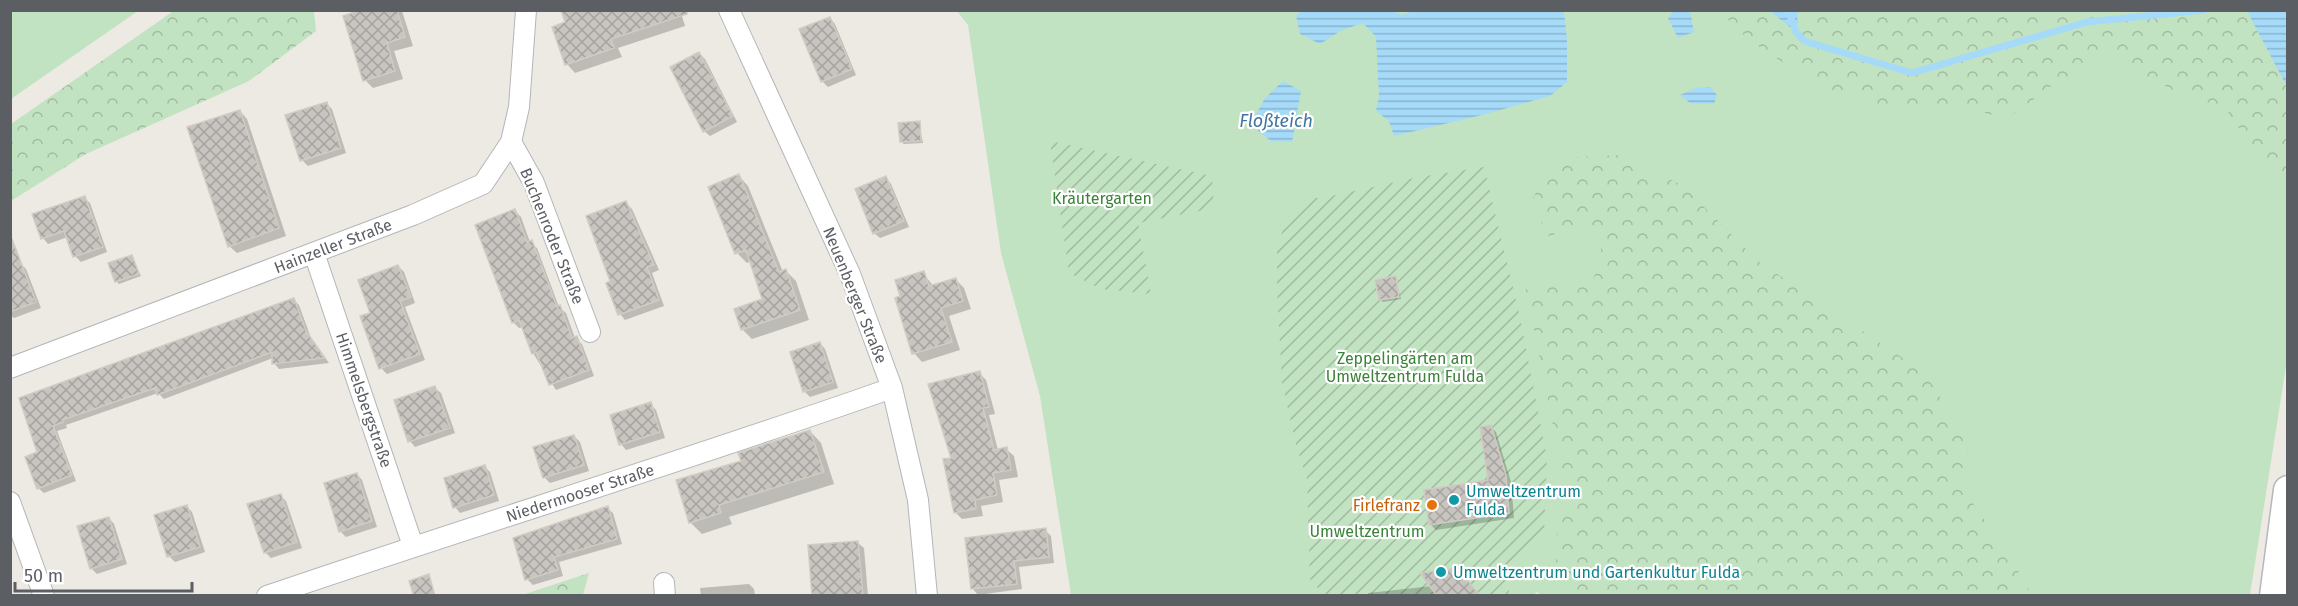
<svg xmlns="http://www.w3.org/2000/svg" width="2298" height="606" viewBox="0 0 2298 606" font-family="'Fira Sans',sans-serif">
<defs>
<pattern id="forest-crowns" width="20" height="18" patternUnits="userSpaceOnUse" patternTransform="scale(1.5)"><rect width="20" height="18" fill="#c2e3c1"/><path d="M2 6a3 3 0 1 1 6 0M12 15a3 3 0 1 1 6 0" fill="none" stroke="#a1bba0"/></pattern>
<pattern id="garden-furrows" width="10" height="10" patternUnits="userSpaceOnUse" patternTransform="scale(1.5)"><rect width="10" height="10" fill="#c2e3c1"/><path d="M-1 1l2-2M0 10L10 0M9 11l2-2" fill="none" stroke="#a1bba0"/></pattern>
<pattern id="water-rules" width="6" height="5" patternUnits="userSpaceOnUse" patternTransform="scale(1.5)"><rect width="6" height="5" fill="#a6daf9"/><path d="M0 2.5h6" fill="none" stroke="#8ab4cd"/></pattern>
<pattern id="building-cross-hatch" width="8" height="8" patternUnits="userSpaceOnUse" patternTransform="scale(1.5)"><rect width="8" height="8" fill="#c8c5c0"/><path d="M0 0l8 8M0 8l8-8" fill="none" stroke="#a5a3a0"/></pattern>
</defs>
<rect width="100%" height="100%" fill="#edeae3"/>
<path fill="#c2e3c1" d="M11,10H138V11L11,99Z
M1770,10L1796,32L1798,10L2247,11L2288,87L2287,360L2250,595L1542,596L1537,592L1532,596L1071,595L1040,396L1001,253L968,25L957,11Z"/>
<path fill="url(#forest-crowns)" d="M175,10L314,11L316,31L249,81L86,154L11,201V124Z
M1798,10L2247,11L2287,87V188L2263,165L2224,106L2188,98L2109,56L2053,85L2008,118L1967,109L1895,110L1817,85L1749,40L1719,11H1770L1796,32Z
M1622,155L1683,186L1758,261L1925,373L1969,444L1962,488L2003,546L2032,595L1617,596L1574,591L1556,566L1559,455L1524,280L1568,286L1592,282L1602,256L1598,230L1578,228L1548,236L1531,201L1557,158Z
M589,573L583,595H522Z"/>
<path fill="url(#garden-furrows)" d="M1050,141L1212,176L1214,208L1138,223L1151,294L1101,289L1069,273Z
M1484,167L1520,317L1547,458L1544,536L1515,565L1508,595H1324L1310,579L1307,479L1296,445L1282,382L1277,288V251L1285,222L1305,198H1322L1419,177Z"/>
<path fill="url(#water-rules)" d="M1301,10H1391L1402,15L1415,10L1564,11L1567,40V82L1550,96L1486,114L1394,136L1389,121L1376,111L1379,96L1376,37L1363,23L1342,30L1320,44L1300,34L1296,16Z
M1674,10L1690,11L1694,32L1678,38L1668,18Z
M1770,11H1798L1796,32Z
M2247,11H2287V87Z
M1283,81L1301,91L1292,142L1271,141L1257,130L1255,116L1265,98Z
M1710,87L1717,95L1714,104L1690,103L1680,95L1696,88Z"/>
<path fill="#0003" d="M366,10L402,11L413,46L394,51L403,79L373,88L365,80Z
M680,10L685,26L618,48L622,57L575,73L567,64L554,28Z
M830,18L835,24L856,75L828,87L822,81Z
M699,53L705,59L737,122L710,136L704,131Z
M326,103L332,109L346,153L308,166L302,160Z
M240,111L247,119L286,236L237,253L229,246Z
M919,123L923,143L904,144L901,142Z
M739,176L748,186L783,272L786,271L796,281L809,320L752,339L742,329L764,300L751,261L747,263L737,253L710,188Z
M886,178L891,184L909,227L880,238L874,233Z
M84,198L90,203L107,252L81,262L75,256L68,237L48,244L43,238Z
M626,203L632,209L659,270L652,273L664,306L625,320L620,314L612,282Z
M515,211L521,217L530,242L537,248L559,307L566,313L575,338L582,344L594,376L556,390L533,353L523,327L519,328L513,322Z
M132,256L141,276L119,284L116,281Z
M20,263L26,269L41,308L14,318L10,315V267Z
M398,266L404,272L415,303L405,307L425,360L387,374L381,368L372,314Z
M923,273L934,287L956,280L964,288L971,309L949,316L960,350L922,362L914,353L902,297Z
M1395,278L1401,299L1383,302L1380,299Z
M294,300L299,305L311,338L329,363L279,369L274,363L273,358L164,399L158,393L66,425L67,428L57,431L76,481L44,493L38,488L39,453L21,399Z
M820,343L825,349L838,388L810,397L804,391Z
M979,373L986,380L995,414L989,415L998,450L1006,449L1014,456L1018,477L999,480L1003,502L981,506L983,516L962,519L955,512L953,459Z
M435,388L441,393L455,433L415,447L410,441Z
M650,404L656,410L665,438L626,450L621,444Z
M1490,426L1496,432L1511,482L1514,518L1436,530L1430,524L1489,481Z
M810,431L821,443L834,484L729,517L732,524L702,534L690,522L743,462Z
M574,436L580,442L589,471L550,483L544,477Z
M485,467L490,472L499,501L460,513L455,507Z
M357,474L362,480L377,527L346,537L340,531Z
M280,495L286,501L302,548L271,558L265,552Z
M186,506L192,512L205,552L175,562L169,556Z
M607,508L613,513L622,544L559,562L563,576L533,585L527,579L568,522L567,519Z
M109,518L114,524L127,564L97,574L91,568Z
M1045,530L1051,536L1054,563L1019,567L1022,589L978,595L973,589Z
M858,543L864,548L868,596H814Z
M1458,569L1480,596H1369L1368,593L1432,586Z
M749,584L754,589L755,596H701L700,588Z"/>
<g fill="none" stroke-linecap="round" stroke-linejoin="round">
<path stroke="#a6daf9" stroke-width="7" d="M1788,10L1796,32L1804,41L1912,73L2087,22L2204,10"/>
</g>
<path fill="url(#building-cross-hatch)" stroke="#d1cbc2" stroke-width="1.5" d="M360,10H397L405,37L387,43L395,71L363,81L343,16Z
M561,10H687V14L611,39L614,48L565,65L552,27L565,22Z
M830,17L852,69L821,82L799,29Z
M699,52L733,116L703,132L670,67Z
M327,102L341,148L300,161L285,115Z
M240,110L279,228L228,247L187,127Z
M920,121L921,141L900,142L898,123Z
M739,174L779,272L786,269L800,310L741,330L734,309L762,299L746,250L735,254L708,187Z
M886,176L904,221L873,234L855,189Z
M85,196L103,247L73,257L64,231L41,239L32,214Z
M626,201L654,265L647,267L659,300L618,315L606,283L610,281L586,216Z
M515,209L527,242L532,240L557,307L560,305L572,338L577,336L589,370L549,385L536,352L532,354L519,320L512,323L475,225Z
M12,239L36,302L10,312V240Z
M132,255L139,274L115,282L108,263Z
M398,265L411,297L400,301L420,354L379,369L360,316L370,313L358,280Z
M924,271L929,286L956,278L963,301L941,308L952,342L912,354L895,298L900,296L895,280Z
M1396,276L1399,297L1379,300L1375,280Z
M294,298L306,331L325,358L272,364V352L157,395L155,388L62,420L63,422L53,426L72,475L37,489L25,457L37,452L19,398Z
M820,342L833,382L803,392L790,352Z
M980,371L989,407L983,408L994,450L1007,447L1011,470L993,473L997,495L975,500L976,509L954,513L943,459L951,458L928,384Z
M435,386L450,428L408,442L394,400Z
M651,402L660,432L619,445L610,415Z
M1491,425L1506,475L1509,513L1429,525L1424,490L1488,480L1480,427Z
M810,430L824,472L719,505L721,513L689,523L676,480L741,461L738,453Z
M574,435L584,465L543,478L533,447Z
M485,465L494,495L453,508L444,478Z
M357,473L372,521L339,532L324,483Z
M281,494L297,542L264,553L247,504Z
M187,505L200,547L167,557L154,515Z
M608,506L617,539L554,557L558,570L525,580L513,538Z
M109,517L122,559L90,569L77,526Z
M1046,528L1049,557L1014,561L1017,584L971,589L965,538Z
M858,541L863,596H812L808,545Z
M1458,568L1480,596H1437L1420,573Z
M429,574L435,596H414L409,581Z"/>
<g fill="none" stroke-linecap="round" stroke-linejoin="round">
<defs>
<path id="street" d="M729,10L850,274L892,388L918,500L927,596
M511,142L534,183L590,332
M314,253L413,546
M10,368L413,215L483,184L511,142L519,107L526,10
M10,502L44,596
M664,583L665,596
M267,596C475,525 685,461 892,388"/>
<path id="secondary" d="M2274,596L2288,490"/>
</defs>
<use href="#street" stroke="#b3b6b9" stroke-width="22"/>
<use href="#secondary" stroke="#b4b8bc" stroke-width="31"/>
<use href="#street" stroke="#fff" stroke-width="20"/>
<use href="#secondary" stroke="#fff" stroke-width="28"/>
</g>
<g fill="#0f9aa8" stroke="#fff" stroke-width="2">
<circle cx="1454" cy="500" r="6"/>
<circle cx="1441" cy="572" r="6"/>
</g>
<circle fill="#e8710a" stroke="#fff" stroke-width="2" cx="1432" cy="505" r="6"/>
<g text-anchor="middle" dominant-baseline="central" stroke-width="4.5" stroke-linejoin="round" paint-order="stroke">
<g font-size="16" fill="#3b823a" stroke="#fff">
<text x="1102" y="198">Kräutergarten</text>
<text x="1405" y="358">Zeppelingärten am<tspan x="1405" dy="18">Umweltzentrum Fulda</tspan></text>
<text x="1367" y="531">Umweltzentrum</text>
</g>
<g font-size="16" fill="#5b5f63" stroke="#fff">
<text transform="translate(552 236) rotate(68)">Buchenroder Straße</text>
<text transform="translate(333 246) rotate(-21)">Hainzeller Straße</text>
<text transform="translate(855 295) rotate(68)">Neuenberger Straße</text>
<text transform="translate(364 400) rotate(71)">Himmelsbergstraße</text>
<text transform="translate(580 493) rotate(-18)">Niedermooser Straße</text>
</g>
<g font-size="16" fill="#0d838f" stroke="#fff" text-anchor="start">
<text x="1466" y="491">Umweltzentrum<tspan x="1466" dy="18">Fulda</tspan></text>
<text x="1453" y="572">Umweltzentrum und Gartenkultur Fulda</text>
</g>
<g font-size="16" fill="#c56008" stroke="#fff" text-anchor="end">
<text x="1420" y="505">Firlefranz</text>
</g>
<g font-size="18" font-style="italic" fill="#4176a2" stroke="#fff">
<text x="1276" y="121">Floßteich</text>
</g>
</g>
<rect width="2298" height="606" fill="none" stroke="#5b5f63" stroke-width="24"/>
<path d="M15 582v9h177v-9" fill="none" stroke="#5b5f63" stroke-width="3"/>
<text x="24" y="582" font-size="18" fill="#5b5f63" stroke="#ffffff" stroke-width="4.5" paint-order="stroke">50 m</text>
</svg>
